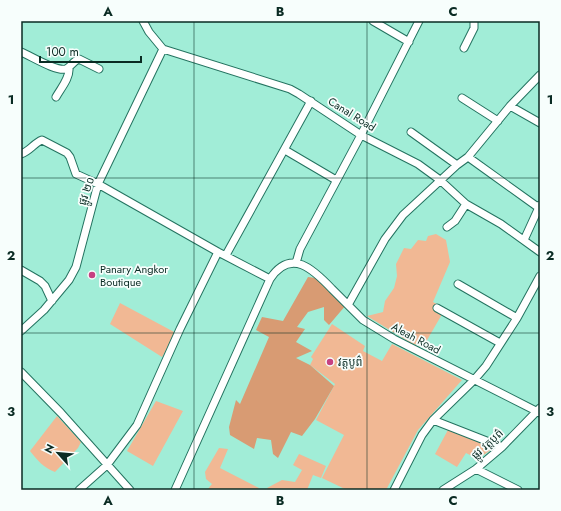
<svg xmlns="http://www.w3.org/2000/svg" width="561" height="511" viewBox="0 0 561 511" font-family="Jost,'Noto Sans Khmer',sans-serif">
<rect width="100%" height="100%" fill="#a1edd7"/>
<path fill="#f1b894" d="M436,234L446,240L450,262L433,302L447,309L441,316L423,347L411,343L367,316L383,312L385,301L394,288L397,276L396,264L404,248L411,249L418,240L426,241L428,236Z
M120,303L176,333L162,357L110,324Z
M332,324L365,346L363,351L382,361L392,344L462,380L418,430L386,490H347L322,478L344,435L316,420L335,384L310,365L313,359L311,357Z
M156,401L183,411L153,466L127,451Z
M57,416L81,442L78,448L55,472C44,468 37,460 30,451Z
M449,428L491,444L492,449L478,459L466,453L457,467L435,454Z
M219,448L228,449L220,468L259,488L257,490H207L212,484L206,479L205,472Z
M299,454L326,466L321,478L313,475L307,490H269L267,488L282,480L295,482L302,470L293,465Z"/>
<path fill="#d89b73" d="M308,277L316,278L346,305L329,325L324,320V307L308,312L297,327L305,329L296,342L312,351L296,358L310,365L334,386L315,419L302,436L291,432L278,458L273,454L271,440L257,438L254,449L230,435L229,427L236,400L240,404L269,337L256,330L262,317L283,321Z"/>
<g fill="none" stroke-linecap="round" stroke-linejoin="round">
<defs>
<path id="minor" d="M143,21L149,32L163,49L290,89L299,94L361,135L418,164L440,180L466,204L501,224L540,252
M373,21L409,42
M464,48L474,28V21
M21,52C31,56 56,72 66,69C71,67 73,61 79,59L99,69
M56,97C61,88 70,78 69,68
M462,98L498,121
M510,106L540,123
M411,132L457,165
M285,150L336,180
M21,154C30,151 34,143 42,140L67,153L70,157L76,174L98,184L218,252L270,279
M468,157L539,208
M447,227L455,221L466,204
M524,240L540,205
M226,255L311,101
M296,263L300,249L361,135L419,21
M21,270L40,281L45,286L52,301
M458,284L517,318
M348,305L385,239L403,215L457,165L468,157L510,106L540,75
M437,308L500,343
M21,331L44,310L69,280L76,267L98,184L163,49
M21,372L61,413L130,490
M433,420L502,447
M476,469L518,490
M79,490L107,465L137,425L180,329L218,252
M175,490L270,279C291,247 314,270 332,289C343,300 353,310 363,320L394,339L540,413
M394,490L422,435L433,420L474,380L486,366L517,318L540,276
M443,490L476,469L502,447L540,408"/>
</defs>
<use href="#minor" stroke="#247360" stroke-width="9"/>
<use href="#minor" stroke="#fff" stroke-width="7"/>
</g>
<path fill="none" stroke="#0a2b23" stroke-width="1" stroke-opacity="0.55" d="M194,21V490M367,21V490M21,178H540M21,333H540"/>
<g fill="#c64182" stroke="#f7fefc" stroke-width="1.5">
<circle cx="92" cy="275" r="4"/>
<circle cx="330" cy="362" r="4"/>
</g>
<g text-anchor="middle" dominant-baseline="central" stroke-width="3.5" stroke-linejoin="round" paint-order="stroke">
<g font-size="11" fill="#0a2b23" stroke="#f7fefc">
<text transform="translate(352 114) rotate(32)">Canal Road</text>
<text transform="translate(86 191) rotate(-72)">ផ្លូវ ២០</text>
<text transform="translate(416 338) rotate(28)">Aleah Road</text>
<text transform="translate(487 444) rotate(-42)">ផ្លូវ វត្តបូព៌</text>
</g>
<g font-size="11" fill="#0a2b23" stroke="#f7fefc" text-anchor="start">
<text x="100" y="269">Panary Angkor<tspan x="100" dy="13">Boutique</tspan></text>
<text x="338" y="362">វត្តបូព៌</text>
</g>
</g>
<rect width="561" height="511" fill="none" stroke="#f7fefc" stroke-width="44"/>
<g transform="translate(58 453) rotate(297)" stroke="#f7fefc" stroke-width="3" paint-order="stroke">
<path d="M0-3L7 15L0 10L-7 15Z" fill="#0a2b23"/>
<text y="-6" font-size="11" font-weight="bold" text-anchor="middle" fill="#0a2b23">N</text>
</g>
<path d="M40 56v6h101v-6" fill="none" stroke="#0a2b23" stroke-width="2"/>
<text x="46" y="56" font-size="12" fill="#0a2b23" stroke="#f7fefc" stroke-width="3" paint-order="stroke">100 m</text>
<rect x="22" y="22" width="517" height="467" fill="none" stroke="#0a2b23" stroke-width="1.5"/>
<g font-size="13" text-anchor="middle" font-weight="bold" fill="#0a2b23">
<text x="108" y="16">A</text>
<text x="280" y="16">B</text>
<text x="453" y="16">C</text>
<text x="11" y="104">1</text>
<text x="550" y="104">1</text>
<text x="11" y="260">2</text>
<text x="550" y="260">2</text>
<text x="11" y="416">3</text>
<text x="550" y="416">3</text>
<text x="108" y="505">A</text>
<text x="280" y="505">B</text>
<text x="453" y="505">C</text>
</g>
</svg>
